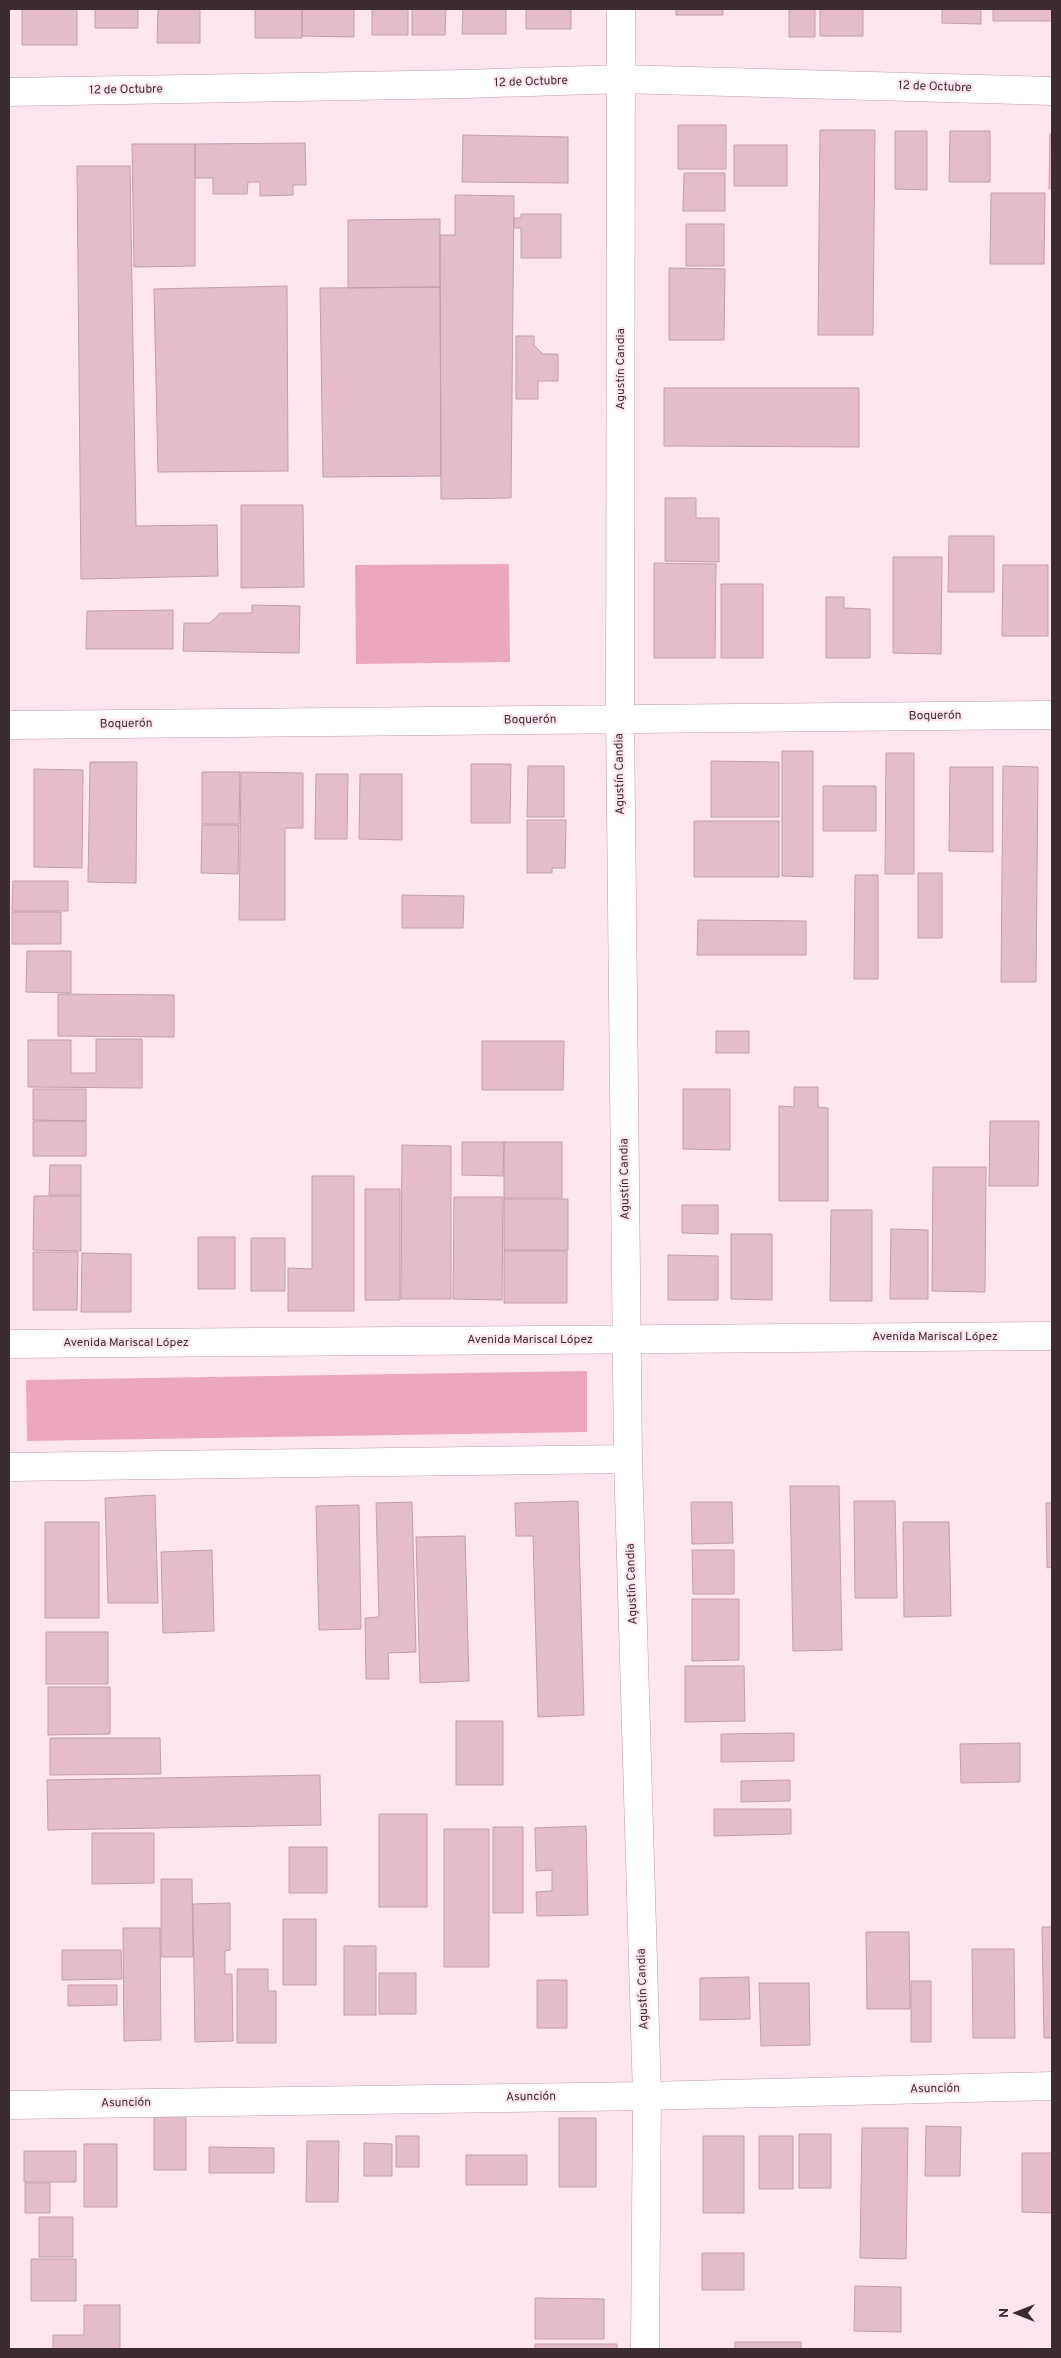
<svg xmlns="http://www.w3.org/2000/svg" width="1061" height="2358" viewBox="0 0 1061 2358" font-family="Overpass,sans-serif">
<rect width="100%" height="100%" fill="#ffe6ee"/>
<path fill="#eca7bf" d="M509,564L510,662L356,664L355,565Z
M587,1371V1432L27,1441L26,1380Z"/>
<path fill="#e4bdc9" stroke="#c49eaa" d="M22,9H77V45H22Z
M95,9H138V28H95Z
M158,9H200V43H157Z
M255,9H302V38H255Z
M302,9H354V37L302,36Z
M372,9H408V35H372Z
M412,9H446L445,35H412Z
M463,9H506V34H462Z
M526,9H571V29H526Z
M676,9H723V15H676Z
M789,9H815V37H789Z
M820,9H863V36H820Z
M942,9H981V24L942,23Z
M993,9H1052V21H993Z
M678,125H726V169H678Z
M820,130H875L873,335H818Z
M895,131H927V190L895,189Z
M950,131H990V182H949Z
M1050,134H1052V189H1049Z
M463,135L568,137V183L462,182Z
M305,143L306,185H293V195L260,196V182H248L247,194H213V178H195V144Z
M132,144H195V266L134,267Z
M734,145H787V186H734Z
M77,166H130L136,526L217,525L218,576L81,579Z
M684,173H725V211H683Z
M991,193H1045L1044,264H990Z
M455,195L514,196L511,498L441,499L440,235H455Z
M521,214H561V258H521V228H514V218H521Z
M440,219V287L348,288V220Z
M686,224H724V266H686Z
M669,268L725,269L724,340H669Z
M287,286L288,471L158,472L154,289Z
M440,287L441,476L323,477L320,288Z
M516,336H534V345L543,354H558V381H538V399H516Z
M664,388H859V447L664,446Z
M665,498H696V518H719V562L665,561Z
M241,505H303L304,587L241,588Z
M949,536H994V592H948Z
M893,557H942L941,654L893,653Z
M654,563L716,564L715,658H654Z
M1003,565H1048V636H1002Z
M721,584H763V658H721Z
M826,597H844V608L870,609V658H826Z
M252,605L300,606L299,653L183,651L184,623H210L220,613H252Z
M173,610V649H86L87,611Z
M782,751H813V877L782,876Z
M886,753H914V874H885Z
M711,761L779,762V817H711Z
M90,762H137L136,883L88,882Z
M471,764H511L510,823H471Z
M528,766H564V817H527Z
M1003,766L1038,767L1036,982H1001Z
M950,767H993V852L949,851Z
M34,769L83,770L82,868L34,867Z
M202,772H240L239,824H202Z
M241,772L303,773V828H285V920H239Z
M316,774H348L347,839H315Z
M360,774H402V840L359,839Z
M823,786H876V831H823Z
M527,820H566L565,868H552V873H527Z
M694,821H779V877H694Z
M202,825H239L238,874L201,873Z
M918,873H942V938H918Z
M855,875H878V979H854Z
M13,881H68V911H12Z
M402,895L464,896L463,928H402Z
M12,912H61V944H12Z
M698,920L806,921V955H697Z
M27,951H71V993L26,992Z
M58,994L174,995V1037L58,1036Z
M716,1031H749V1053H716Z
M96,1039H142V1088L28,1087V1040H71V1073H96Z
M482,1041H564L563,1090H482Z
M794,1087H818V1107L828,1108V1201H779V1106L794,1107Z
M33,1089H86V1121L33,1120Z
M683,1089H730V1150L683,1149Z
M33,1121H86V1156H33Z
M990,1121H1039L1038,1186H989Z
M462,1142H504L503,1176L462,1175Z
M504,1142H562V1198H504Z
M402,1145L451,1146V1299H401Z
M50,1165H81V1195H49Z
M933,1167H986L985,1292L932,1291Z
M312,1176H354V1311H288V1268L312,1269Z
M365,1189H400V1300H365Z
M34,1196H81V1251L33,1250Z
M454,1197H503L502,1300L453,1299Z
M504,1199H568V1250H504Z
M682,1205H718V1234L682,1233Z
M831,1210H872V1301H830Z
M891,1229L928,1230V1299H890Z
M731,1234H772V1300L731,1299Z
M198,1237H235V1289H198Z
M251,1238H285V1291H251Z
M504,1251H567V1303H504Z
M33,1252H78L77,1310H33Z
M82,1253L131,1254V1312H81Z
M668,1255L718,1256V1300H668Z
M790,1486H839L842,1650L793,1651Z
M155,1495L158,1603H108L105,1498Z
M578,1501L584,1715L538,1717L533,1536H516L515,1503Z
M854,1501H895L897,1598H855Z
M412,1502L416,1652L388,1653L389,1679H366L365,1618L379,1617L376,1503Z
M691,1502H732L733,1543L692,1544Z
M1046,1503H1052V1567L1047,1568Z
M359,1505L361,1629L319,1630L316,1506Z
M45,1522H99V1618H45Z
M903,1522H949L951,1616L904,1617Z
M465,1536L469,1681L420,1683L416,1537Z
M212,1550L214,1631L163,1633L161,1552Z
M692,1550H734V1594H693Z
M692,1599H739V1660L692,1661Z
M46,1632H108V1684H46Z
M685,1666H744L745,1721L685,1722Z
M48,1687H110V1734L48,1735Z
M456,1721H503V1785H456Z
M794,1733V1761L721,1762V1734Z
M50,1738H160L161,1774L50,1775Z
M1020,1743V1782L961,1783L960,1744Z
M320,1775L321,1825L48,1830L47,1780Z
M790,1780V1801L741,1802V1781Z
M714,1809H791V1834L714,1836Z
M379,1814H427V1907H379Z
M586,1826L588,1915L537,1916L536,1892L552,1891V1870L536,1871L535,1828Z
M493,1827H523V1913H493Z
M444,1829H489V1967H444Z
M92,1833H154V1883L92,1884Z
M289,1847H327V1893H289Z
M161,1879H192L193,1957H161Z
M230,1903V1950L225,1951V1974H232L233,2041L195,2042L193,1904Z
M283,1919H316V1985H283Z
M1042,1927H1052V2038H1044Z
M123,1928H160L161,2040L124,2041Z
M866,1932H909L910,2009H867Z
M344,1946H376V2015H344Z
M972,1949H1014L1015,2038H973Z
M62,1950H121L122,1979L62,1980Z
M237,1969H268V1991H276V2043H237Z
M379,1973H416V2014H379Z
M749,1977L750,2019L700,2020V1978Z
M537,1980H567V2028H537Z
M911,1981H931V2042H911Z
M759,1983H809L810,2045L761,2046Z
M68,1985H117V2005L68,2006Z
M154,2115H186V2170H154Z
M559,2118H596V2187H559Z
M926,2126L961,2127L960,2176H925Z
M862,2128H908L906,2259L860,2258Z
M799,2134H831V2188H799Z
M396,2136H419V2167H396Z
M703,2136H744V2213H703Z
M759,2136H793V2189H759Z
M307,2141H339L338,2202H306Z
M364,2143L392,2144V2176H364Z
M84,2144H117V2207H84Z
M209,2147L274,2148V2173H209Z
M24,2151H76V2182H24Z
M1022,2153H1052V2213L1022,2212Z
M466,2155H527V2185H466Z
M25,2183H50V2213H25Z
M39,2217H73V2257H39Z
M702,2253H744V2290H702Z
M31,2259H76V2301H31Z
M855,2286L901,2287V2332L854,2331Z
M535,2298L604,2299V2339H535Z
M84,2305H120V2349H53V2335H84Z
M735,2342H801V2349H735Z
M535,2344H617V2349H535Z"/>
<g fill="none" stroke-linecap="round" stroke-linejoin="round">
<defs>
<path id="minor" d="M621,9L620,719L628,1459L647,2096L645,2349
M9,92L465,84L622,79L1052,91
M9,725L1052,715
M9,1344L1052,1336
M9,1467L628,1459
M9,2105L647,2096L1052,2086"/>
</defs>
<use href="#minor" stroke="#c19ba7" stroke-width="29"/>
<use href="#minor" stroke="#fff" stroke-width="28"/>
</g>
<g text-anchor="middle" dominant-baseline="central" stroke-width="4.5" stroke-linejoin="round" paint-order="stroke">
<g font-size="12" fill="#3c2c31" stroke="#ffe6ee">
<text transform="translate(531 82) rotate(-2)">12 de Octubre</text>
<text transform="translate(935 87) rotate(2)">12 de Octubre</text>
<text transform="translate(126 90) rotate(-1)">12 de Octubre</text>
<text transform="translate(621 369) rotate(-90)">Agustín Candia</text>
<text transform="translate(935 716) rotate(-1)">Boquerón</text>
<text transform="translate(530 720) rotate(-1)">Boquerón</text>
<text transform="translate(126 724) rotate(-1)">Boquerón</text>
<text transform="translate(620 774) rotate(-91)">Agustín Candia</text>
<text transform="translate(625 1179) rotate(-91)">Agustín Candia</text>
<text x="935" y="1337">Avenida Mariscal López</text>
<text x="530" y="1340">Avenida Mariscal López</text>
<text x="126" y="1343">Avenida Mariscal López</text>
<text transform="translate(632 1584) rotate(-92)">Agustín Candia</text>
<text transform="translate(643 1989) rotate(-92)">Agustín Candia</text>
<text transform="translate(935 2089) rotate(-1)">Asunción</text>
<text transform="translate(531 2097) rotate(-1)">Asunción</text>
<text transform="translate(126 2103) rotate(-1)">Asunción</text>
</g>
</g>
<rect width="1061" height="2358" fill="none" stroke="#3c2c31" stroke-width="20"/>
<g transform="translate(1016 2313) rotate(270)" stroke="#ffe6ee" stroke-width="4" paint-order="stroke">
<path d="M0-4L9 19L0 12L-9 19Z" fill="#3c2c31"/>
<text y="-8" font-size="14" font-weight="bold" text-anchor="middle" fill="#3c2c31">N</text>
</g>
</svg>
